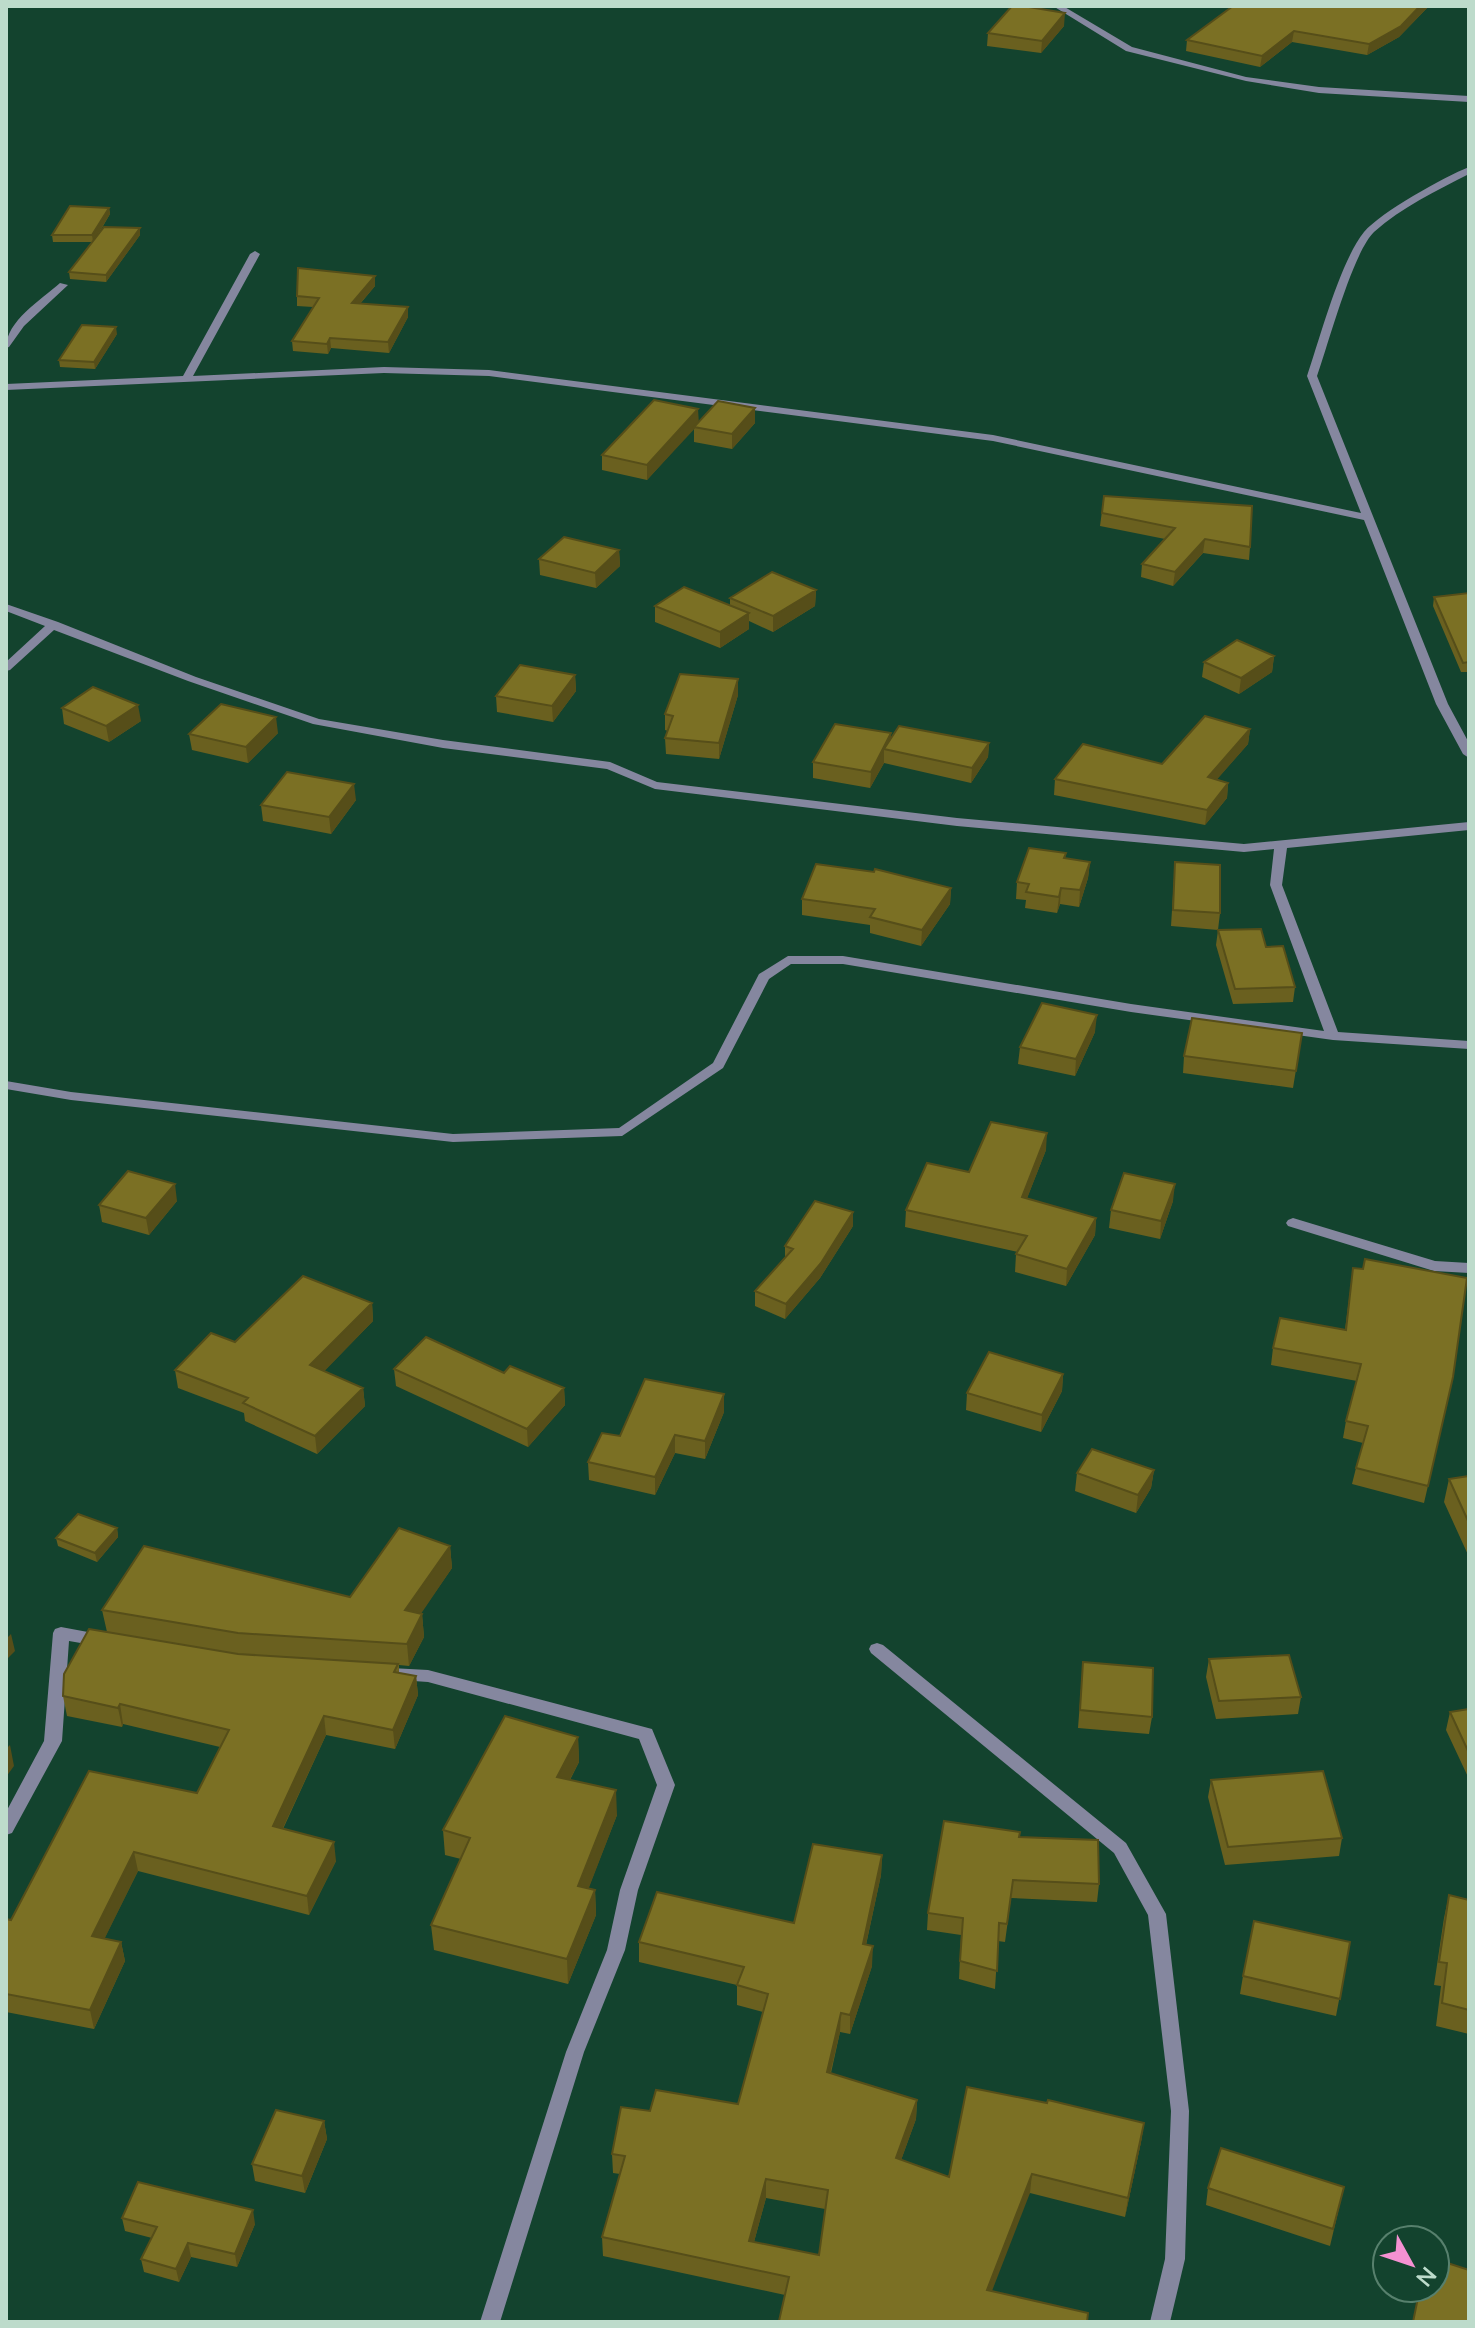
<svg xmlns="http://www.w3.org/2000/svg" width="1475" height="2328" viewBox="0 0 1475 2328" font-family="Lato,sans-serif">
<rect width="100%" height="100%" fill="#13432e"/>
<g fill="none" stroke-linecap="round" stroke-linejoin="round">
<path fill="#85879f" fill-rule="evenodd" d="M1053,6H1063L1132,47L1246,77L1319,87L1469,96V102L1319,93L1246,81L1126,51Z
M1469,167V174C1436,191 1402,207 1374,232C1353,252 1328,345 1317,376L1448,704L1469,743V758L1463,754L1436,704L1364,520L993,441L489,376L384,373L6,390V384L183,376L250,254L255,251L260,254L193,376L384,367L489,370L993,435L1361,513L1307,376C1320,338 1340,262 1364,232C1381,212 1444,177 1469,167Z
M60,283L68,285L24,326L9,347L6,348C6,321 41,300 60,283Z
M6,604L58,622L196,677L319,719L443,740L610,762L657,782L957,818L1244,844L1469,822V830L1287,848L1282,885L1338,1032L1469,1041V1049L1333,1040L1131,1012L843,964H791L769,979L723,1068L622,1136L453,1142L71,1100L6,1089V1081L71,1092L453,1134L619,1128L713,1063L759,974L788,956H843L1131,1004L1324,1031L1270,885L1274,849L1244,852L957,826L655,789L607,769L443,748L313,724L188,681L54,630L10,670L6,671V662L45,626L6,611Z
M1293,1218L1435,1261L1469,1263V1273L1434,1271L1288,1226L1286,1223L1288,1220Z
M61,1627L104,1635L110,1637L112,1641L110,1645L104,1647L69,1641L62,1741L12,1833L6,1835V1812L44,1741L53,1633L55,1629Z
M877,1643L883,1645L1126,1843L1166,1914L1189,2111L1185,2259L1170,2322H1150L1165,2259L1171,2111L1148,1915L1114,1853L871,1653L869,1649L871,1645Z
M391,1668L428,1670L652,1729L675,1785L638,1890L625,1950L584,2052L500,2322H480L566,2052L607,1950L620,1890L657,1785L639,1739L428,1682L385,1679L383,1674L385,1669Z"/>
</g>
<path fill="#6a601f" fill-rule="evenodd" d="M1233,6H1429L1399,37L1367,55L1292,42L1260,67L1186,51L1187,40Z
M1064,26L1041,53L987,46L988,33Z
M109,208L110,214L99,233L140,235L106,282L70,279L69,272L92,242H53L52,235Z
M375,276V286L360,304L408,317L389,353L331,348L328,354L293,351L292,341L313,307L297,306V296Z
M117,334L95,369L60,367L59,360Z
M755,408V423L732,449L694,442V428L647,480L602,470V455L699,422Z
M1104,496L1250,547L1249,560L1203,553L1173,586L1141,577L1142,564L1165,539L1100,526Z
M619,550L620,566L596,588L540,575L539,559Z
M816,590L815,606L773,632L749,621V629L720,648L655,622V606H730V598Z
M1469,593V672H1461L1433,606L1434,597Z
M1274,656L1272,672L1239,694L1202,677L1204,662Z
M575,675L576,691L553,722L497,712L496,696Z
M738,695L719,759L666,754L665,738L668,731L665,730V714Z
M62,708L141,721L109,742L64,724Z
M1250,729L1248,744L1217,779L1228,783L1227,798L1205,825L1054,795L1055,779L1162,764Z
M278,733L248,763L192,750L189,734Z
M891,733V738L989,743L988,757L971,783L884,763L870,788L813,778V762Z
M356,800L331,834L263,821L261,805Z
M1066,853L1065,858L1090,862L1088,878L1079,907L1060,904L1057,913L1025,908L1026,900L1016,899L1017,882Z
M1175,862L1220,913L1218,930L1171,926Z
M951,888L950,904L921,946L870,933V925L802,915V899Z
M1218,930L1266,947L1295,987L1293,1002L1233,1004L1216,945Z
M1095,1032L1075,1076L1018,1064L1020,1047Z
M1302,1033L1293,1088L1183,1073L1184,1056Z
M1046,1150L1027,1198L1096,1218L1095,1235L1066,1286L1015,1272L1016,1254L1018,1252L905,1227L906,1210L969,1172Z
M177,1201L149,1235L102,1222L99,1205Z
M1173,1201L1160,1239L1109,1228L1111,1210Z
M853,1226L820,1278L785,1319L755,1306V1291L785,1257V1246Z
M1353,1268L1453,1377L1424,1503L1352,1484L1356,1468L1363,1443L1343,1438L1346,1421L1357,1381L1271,1365L1273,1348L1345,1330Z
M372,1303L373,1321L324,1371L363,1388L365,1406L317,1454L245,1421L244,1413L178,1388L175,1370L235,1342Z
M394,1369L504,1373L564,1388L565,1405L528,1447L396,1386Z
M1063,1374L1062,1391L1041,1432L966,1410L967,1393Z
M724,1412L705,1459L675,1453L655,1495L589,1480L588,1462L620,1436Z
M1154,1470L1151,1488L1136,1513L1075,1491L1077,1473Z
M1469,1476V1557L1444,1502L1449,1479Z
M117,1528L118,1537L97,1562L58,1546L56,1538Z
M450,1546L452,1568L420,1614H422L424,1637L409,1666L399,1665V1673L416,1676L418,1695L395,1749L326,1735L283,1829L336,1861L309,1915L138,1871L104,1939L121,1942L125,1961L94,2029L6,2012V1919L11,1920L197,1793L220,1747L123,1724L122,1727L67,1716L63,1696L107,1632L102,1610L350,1597Z
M1209,1659L1301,1697L1298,1714L1216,1719L1206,1677Z
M1083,1662L1152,1717L1149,1734L1078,1728Z
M1469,1709V1779L1446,1730L1450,1712Z
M578,1737L579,1762L570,1780L617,1815L588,1889L595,1890L596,1915L568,1984L434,1950L431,1925L461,1859L445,1855L443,1830Z
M1211,1780L1342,1838L1339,1856L1225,1865L1208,1797Z
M1019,1837L1099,1884L1097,1902L1011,1898L1005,1942L998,1941L995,1989L959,1979L961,1935L927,1930L928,1913Z
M882,1855L881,1875L866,1945L872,1966L850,2034L840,2032L831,2073L917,2100L916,2119L901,2160L949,2177L1144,2123L1141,2142L1125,2217L1030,2193L785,2295L603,2256L602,2237L620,2174L613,2173L612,2154L650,2111L738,2104L763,2012L737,2005V1985L639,1962V1942L794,1923ZM766,2198L825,2209L819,2255L754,2242Z
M1449,1895L1469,1900V2034L1436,2026L1441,1986L1434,1985L1444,1918Z
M1350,1942L1336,2016L1240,1994L1243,1976Z
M324,2121L327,2139L305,2193L255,2181L252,2164Z
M1344,2187L1330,2246L1206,2205L1208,2188Z
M122,2218L255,2224L237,2267L191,2257L179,2282L144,2272L141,2259L152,2238L125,2231Z"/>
<path fill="#564e19" d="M1420,6H1429L1399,37L1367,55L1369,44Z
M1065,13L1064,26L1041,53L1042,41Z
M1294,31L1292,42L1260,67L1262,56Z
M109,208L110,214L93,242L92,235Z
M140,228V235L106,282V275Z
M375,276V286L352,313V303Z
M408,307V317L389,353L388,342Z
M116,327L117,334L95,369L94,362Z
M330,338L331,348L328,354L327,344Z
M755,408V423L732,449V434Z
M698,409L699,424L647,480V465Z
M1205,539L1203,553L1173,586L1175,572Z
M619,550L620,566L596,588L595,573Z
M816,590L815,606L773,632V616Z
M749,613V629L720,648V632Z
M1274,656L1272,672L1239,694L1241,678Z
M575,675L576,691L553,722L552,706Z
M738,679V695L719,759V743Z
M138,705L141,721L109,742L106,726Z
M276,717L278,733L248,763L246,747Z
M1250,729L1248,744L1206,792L1208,777Z
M891,733V749H884V763L870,788L871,772Z
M989,743L988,757L971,783L972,768Z
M1228,783L1227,798L1205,825L1207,810Z
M354,784L356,800L331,834L329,817Z
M1090,862L1088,878L1079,907L1080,890Z
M951,888L950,904L921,946L922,930Z
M1061,888L1060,904L1057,913L1059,897Z
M1097,1015L1095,1032L1075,1076L1076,1059Z
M1047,1133L1046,1150L1021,1214L1022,1197Z
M175,1184L177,1201L149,1235L146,1218Z
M1175,1184L1173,1201L1160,1239L1161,1221Z
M853,1212V1226L820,1278L785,1319L786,1304Z
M1096,1218L1095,1235L1066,1286L1067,1269Z
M372,1303L373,1321L313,1383L310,1365Z
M1063,1374L1062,1391L1041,1432L1042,1415Z
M363,1388L365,1406L317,1454L315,1436Z
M564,1388L565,1405L528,1447L527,1429Z
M724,1394V1412L705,1459V1441Z
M675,1435V1453L655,1495V1477Z
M1154,1470L1151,1488L1136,1513L1138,1495Z
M117,1528L118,1537L97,1562L95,1553Z
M450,1546L452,1568L408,1633L405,1610Z
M422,1614L424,1637L409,1666L407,1644Z
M11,1634L15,1651L6,1660V1639Z
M416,1676L418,1695L395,1749L393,1730Z
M120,1704L123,1724L122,1727L118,1708Z
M324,1716L326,1735L275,1845L273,1826Z
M578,1737L579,1762L558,1802L557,1777Z
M10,1745L14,1766L6,1777V1749Z
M616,1790L617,1815L580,1911L578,1886Z
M334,1842L336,1861L309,1915L307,1896Z
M134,1852L138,1871L96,1956L92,1936Z
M882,1855L881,1875L862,1963L863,1944Z
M595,1890L596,1915L568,1984L567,1959Z
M121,1942L125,1961L94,2029L90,2010Z
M873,1946L872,1966L850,2034V2015Z
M841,2013L840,2032L826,2091L827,2072Z
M917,2100L916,2119L895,2177L896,2158Z
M324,2121L327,2139L305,2193L302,2176Z
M1144,2123L1141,2142L1125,2217L1128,2198Z
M1032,2174L1030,2193L985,2309L987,2290Z
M766,2179V2198L749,2260V2241Z
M253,2210L255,2224L237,2267L235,2254Z
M188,2243L191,2257L179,2282L176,2269Z"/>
<path fill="#7b7024" stroke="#564e19" stroke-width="2" fill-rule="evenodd" d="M1012,6H1023L1065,13L1042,41L988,33Z
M1233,6H1420L1401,26L1369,44L1294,31L1262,56L1187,40Z
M70,206L109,208L92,235H52Z
M104,227L140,228L106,275L69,272Z
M298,268L375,276L352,303L408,307L388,342L330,338L327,344L292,341L319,298L297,296Z
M82,325L116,327L94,362L59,360Z
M654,400L698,409L647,465L602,455Z
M718,401L755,408L732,434L694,427Z
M1104,496L1252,506L1250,547L1205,539L1175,572L1142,564L1175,528L1102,513Z
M564,537L619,550L595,573L539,559Z
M772,572L816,590L773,616L730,598Z
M684,587L749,613L720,632L655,606Z
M1469,593V662L1463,663L1434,597Z
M1237,640L1274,656L1241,678L1204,662Z
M520,665L575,675L552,706L496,696Z
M680,674L738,679L719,743L665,738L673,716L665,714Z
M93,687L138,705L106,726L62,708Z
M221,704L276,717L246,747L189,734Z
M1205,716L1250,729L1208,777L1228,783L1207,810L1055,779L1083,744L1162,764Z
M835,724L891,733L871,772L813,762Z
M899,726L989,743L972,768L884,749Z
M287,772L354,784L329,817L261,805Z
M1029,848L1066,853L1064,858L1090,862L1080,890L1061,888L1059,897L1026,892L1029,884L1017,882Z
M1175,862L1220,865V913L1173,910Z
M816,864L874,872L875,869L951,888L922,930L870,917L875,909L802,899Z
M1261,929L1266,947L1283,946L1295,987L1235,989L1218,930Z
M1042,1003L1097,1015L1076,1059L1020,1047Z
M1192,1018L1302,1033L1296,1071L1184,1056Z
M991,1122L1047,1133L1022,1197L1096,1218L1067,1269L1016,1254L1027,1236L906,1210L927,1163L969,1172Z
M128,1171L175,1184L146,1218L99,1205Z
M1124,1173L1175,1184L1161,1221L1111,1210Z
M815,1201L853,1212L821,1263L786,1304L755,1291L793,1249L785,1246Z
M1365,1259L1467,1278L1453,1377L1428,1486L1356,1468L1368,1426L1346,1421L1361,1364L1273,1348L1280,1318L1346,1330L1353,1268L1363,1269Z
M303,1276L372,1303L310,1365L363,1388L315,1436L243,1403L248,1398L175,1370L211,1333L235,1342Z
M426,1337L504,1373L510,1366L564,1388L527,1429L394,1369Z
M989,1352L1063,1374L1042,1415L967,1393Z
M645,1379L724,1394L705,1441L675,1435L655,1477L588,1462L602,1433L620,1436Z
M1092,1449L1154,1470L1138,1495L1077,1473Z
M1469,1476V1523L1449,1479Z
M78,1514L117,1528L95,1553L56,1538Z
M399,1528L450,1546L405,1610L422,1614L407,1644L238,1633L102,1610L144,1546L350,1597Z
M89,1629L238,1654L398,1664L394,1672L416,1676L393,1730L324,1716L273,1826L334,1842L307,1896L134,1852L92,1936L121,1942L90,2010L6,1994V1919L11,1920L89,1771L197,1793L229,1730L120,1704L118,1708L63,1696L64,1674Z
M1289,1655L1301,1697L1219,1701L1209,1659Z
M1083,1662L1153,1668L1152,1717L1080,1710Z
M1469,1709V1753L1450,1712Z
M505,1716L578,1737L557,1777L616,1790L578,1886L595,1890L567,1959L431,1925L470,1838L443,1830Z
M1323,1771L1342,1838L1228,1847L1211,1780Z
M944,1821L1020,1832L1019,1837L1098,1840L1099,1884L1013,1880L1007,1924L999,1923L997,1971L960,1961L963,1918L928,1913Z
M813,1844L882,1855L863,1944L873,1946L850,2015L841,2013L827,2072L917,2100L896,2158L949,2177L967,2087L1047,2103L1048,2100L1144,2123L1128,2198L1032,2174L987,2290L1088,2313L1087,2322H782L779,2321L789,2277L602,2237L625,2156L612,2154L621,2107L650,2111L656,2090L738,2104L768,1994L737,1985L744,1967L639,1942L657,1892L794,1923ZM766,2179L828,2190L819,2255L749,2241Z
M1449,1895L1469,1900V2010L1442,2003L1447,1963L1439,1962Z
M1254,1921L1350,1942L1340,1999L1243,1976Z
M276,2110L324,2121L302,2176L252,2164Z
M1221,2148L1344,2187L1333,2229L1208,2188Z
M138,2182L253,2210L235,2254L188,2243L176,2269L141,2259L157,2227L122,2218Z
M1435,2259L1469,2270V2322H1413L1420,2288H1435Z"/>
<rect width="1475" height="2328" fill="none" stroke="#bddbcb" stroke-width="16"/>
<g transform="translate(1411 2264) rotate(130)"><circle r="38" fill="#13432e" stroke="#57806d" stroke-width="2"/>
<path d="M0-6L14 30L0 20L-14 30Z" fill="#f591d2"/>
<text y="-12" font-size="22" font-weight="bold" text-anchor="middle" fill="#bddbcb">N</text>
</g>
</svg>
